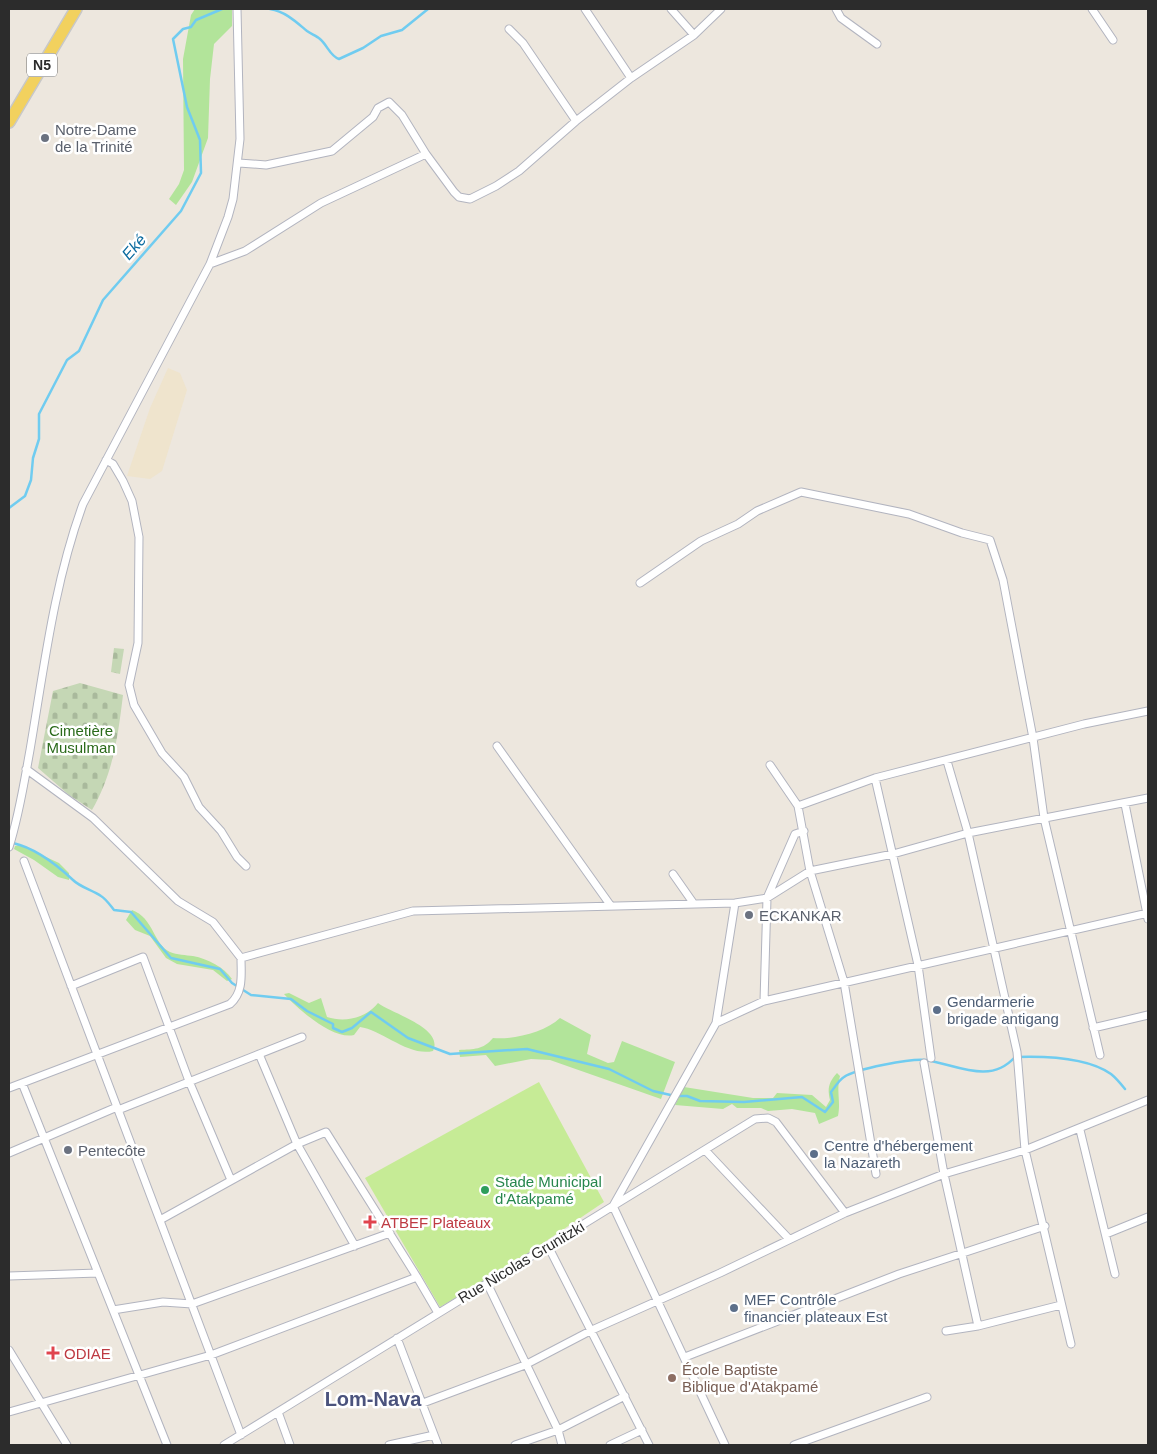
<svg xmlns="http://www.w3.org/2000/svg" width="1157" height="1454" viewBox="0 0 1157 1454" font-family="Helvetica,sans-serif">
<defs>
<pattern id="cemetery-stones" width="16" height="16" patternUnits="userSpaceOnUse" patternTransform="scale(1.25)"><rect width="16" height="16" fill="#c5d7b5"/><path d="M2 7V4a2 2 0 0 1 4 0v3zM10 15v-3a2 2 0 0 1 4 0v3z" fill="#a9b99c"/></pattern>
</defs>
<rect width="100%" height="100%" fill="#ede7de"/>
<path fill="#efe4cd" d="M168,368L180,373L187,390L162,471L150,479L127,476L150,408Z"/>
<path fill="#b2e49a" d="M195,9H232V26L214,44L210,79L208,138L192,182L176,205L169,199L179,184L184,170L183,59L191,15Z
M20,845L59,863L69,873V880L58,877L34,860L14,849L15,846Z
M132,910C154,918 153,944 170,952C177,955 186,955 193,956C208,959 224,967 232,979L227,981L213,970L177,964L166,958L150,936L135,930L126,920Z
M289,993L309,1003L321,998L327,1017C345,1023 366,1018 378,1003C393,1014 444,1028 433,1051C409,1057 382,1030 360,1027L354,1035C333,1040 299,1010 284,994Z
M560,1018L591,1035L587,1054L608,1063L614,1062L622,1041L675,1062L661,1099L550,1060L531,1059L495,1066L486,1055L460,1057L459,1050C474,1049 483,1050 493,1038C514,1040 545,1032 560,1018Z
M837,1073L840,1076C836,1091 841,1102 838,1116L819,1124L815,1113L792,1109L768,1111L761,1108H737L732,1104L723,1109L675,1105L684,1087L753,1098H773L777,1093L812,1095L826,1107L830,1100C827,1088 829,1082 837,1073Z"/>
<path fill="url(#cemetery-stones)" d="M114,648L124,649L120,674L111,672Z
M80,683L123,695C118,736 113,774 92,810L69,795L38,768L53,691Z"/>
<path fill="#c6eb96" d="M539,1082L604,1202L509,1266L440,1307L365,1178Z"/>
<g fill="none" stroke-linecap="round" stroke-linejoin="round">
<path stroke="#70ccf0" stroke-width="2.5" d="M270,9C286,12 295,21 307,31C311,34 317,36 320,39C328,46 330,56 339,59L363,48L381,36L402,30L428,9
M9,508L25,496L31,480L33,458L39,439V414L67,360L79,351L103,300L181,211L201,173L200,140L187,107L173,39L183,29L191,27L196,20L222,9
M13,843C35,848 57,865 73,880C80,887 92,890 101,896C106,899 110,905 114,910L131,912L171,958L220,969L232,983L251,995L291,999L307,1011L333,1024V1028L342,1032L352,1028L371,1012L408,1038L450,1054L527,1049L609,1069L653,1091L675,1096H687L700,1101L744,1102L802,1097L825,1112L833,1102L831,1092C835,1087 839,1080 844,1077C855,1069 912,1058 926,1060C957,1065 990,1085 1015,1057C1043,1056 1087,1057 1111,1074C1116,1078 1121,1084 1125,1089"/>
<defs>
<path id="minor" d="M585,9L631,78
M671,9L694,35
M836,9L841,18L877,44
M1092,9L1113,40
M509,29L523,43L576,121
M239,163L266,165L332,151L373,117L378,108L389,102L402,115L426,154L454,192L459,197L470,199L496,186L519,171L576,121L631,78L694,35L721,9
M210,264L245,251L321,203L426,154
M106,460L113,464L123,481L132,501L139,537L138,643L129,685L134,705L162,753L184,777L199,807L221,831L237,857L246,866
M640,583L701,541L738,524L757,511L801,492L909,514L962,533L990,540L1003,580L1033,738L1044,818L1100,1055
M497,746L611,906
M947,761L968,833L1017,1052L1025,1150L1071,1344
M770,765L798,806L810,871L844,982L876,1174
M26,769L93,818L178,901L213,922L241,958L413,911L735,903L767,898L810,871L893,854L968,833L1148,798
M875,778L918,965L931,1058
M1125,804L1148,919
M798,806L875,778L1084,724L1148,711
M9,847C19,816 24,783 30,750C44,668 54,583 83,504L210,264L228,217L233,199L240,139L237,9
M24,861L241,1435
M673,874L694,904
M71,986L143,957L189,1081L231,1180
M764,1001L767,898L795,834L804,831
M716,1023L764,1001L1148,913
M1093,1028L1148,1015
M259,1054L297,1144L355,1246
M924,1063L944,1174L978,1326
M22,1083L167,1445
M9,1088L230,1004C244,992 241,974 241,958
M118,1110L302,1037
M1080,1130L1115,1274
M705,1150L789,1239
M9,1153L117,1107
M160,1220L297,1144L326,1132L417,1277
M1106,1234L1148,1217
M548,1246L649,1445
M9,1276L98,1273
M487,1283L558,1430L562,1445
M113,1310L163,1302L192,1304L390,1233
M946,1331L978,1326L1061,1305
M397,1338L438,1445
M9,1350L67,1445
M685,1357L899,1274L1045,1226
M423,1403L525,1365L592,1330L720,1273L845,1213L944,1174L1025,1150L1148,1100
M9,1412L211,1355L417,1277L438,1313
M278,1412L290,1445
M224,1445L613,1206L716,1023L735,903
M389,1445L434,1435
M515,1445L558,1430L625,1396
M610,1445L642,1430
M725,1445L613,1206L755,1119L768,1118L776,1122L845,1213
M794,1445L927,1397"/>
<path id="primary" d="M9,122L76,9"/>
</defs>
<use href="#minor" stroke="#b2b4bf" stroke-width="9"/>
<use href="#primary" stroke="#c8c8c8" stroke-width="14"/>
<use href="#minor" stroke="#fff" stroke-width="7"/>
<use href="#primary" stroke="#f2d15e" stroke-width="11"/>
</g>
<g fill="#6b7280" stroke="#fff" stroke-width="2">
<circle cx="45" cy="138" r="5"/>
<circle cx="749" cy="915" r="5"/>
<circle cx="68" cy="1150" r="5"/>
</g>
<g fill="#5c6f8a" stroke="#fff" stroke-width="2">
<circle cx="937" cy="1010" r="5"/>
<circle cx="814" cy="1154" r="5"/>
<circle cx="734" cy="1308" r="5"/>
</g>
<circle fill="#2e9e5b" stroke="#fff" stroke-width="2" cx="485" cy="1190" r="5"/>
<g fill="#e0444e" stroke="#fff" stroke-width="2">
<path d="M367.5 1214.5h5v5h5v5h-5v5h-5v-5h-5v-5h5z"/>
<path d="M50.5 1345.5h5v5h5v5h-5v5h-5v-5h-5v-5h5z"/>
</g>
<circle fill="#8d6e63" stroke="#fff" stroke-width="2" cx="672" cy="1378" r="5"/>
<g text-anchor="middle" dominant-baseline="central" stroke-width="5" stroke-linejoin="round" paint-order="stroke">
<rect fill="#fff" stroke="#6b6b6b" stroke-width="1" x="27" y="53.5" width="30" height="23" rx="4"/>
<g font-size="14" font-weight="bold" fill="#2c2c2c">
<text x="42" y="65">N5</text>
</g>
<g font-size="15" fill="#5b616d" stroke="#fff" text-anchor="start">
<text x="55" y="129">Notre-Dame<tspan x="55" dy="17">de la Trinité</tspan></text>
<text x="759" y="915">ECKANKAR</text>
<text x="78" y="1150">Pentecôte</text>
</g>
<g font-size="15" fill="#2a6a1a" stroke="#fff">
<text x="81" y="730">Cimetière<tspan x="81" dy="17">Musulman</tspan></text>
</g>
<g font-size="15" fill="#4e5e75" stroke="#fff" text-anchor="start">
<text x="947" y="1001">Gendarmerie<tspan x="947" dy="17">brigade antigang</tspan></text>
<text x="824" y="1145">Centre d'hébergement<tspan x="824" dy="17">la Nazareth</tspan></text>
<text x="744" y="1299">MEF Contrôle<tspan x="744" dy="17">financier plateaux Est</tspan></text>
</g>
<g font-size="15" fill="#27864d" stroke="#fff" text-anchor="start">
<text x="495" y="1181">Stade Municipal<tspan x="495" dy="17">d'Atakpamé</tspan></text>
</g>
<g font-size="15" fill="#be3a42" stroke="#fff" text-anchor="start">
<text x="381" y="1222">ATBEF Plateaux</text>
<text x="64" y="1353">ODIAE</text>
</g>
<g font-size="15" fill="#2c2c2c" stroke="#fff">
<text transform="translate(521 1262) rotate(-31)">Rue Nicolas Grunitzki</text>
</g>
<g font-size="15" fill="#785e54" stroke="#fff" text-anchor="start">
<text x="682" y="1369">École Baptiste<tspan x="682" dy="17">Biblique d'Atakpamé</tspan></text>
</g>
<g font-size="16" font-style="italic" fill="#0c6b9f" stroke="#fff">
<text transform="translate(134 247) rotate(-49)">Eké</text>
</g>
<g font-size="20" font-weight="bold" fill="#4b537d" stroke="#fff">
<text x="373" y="1399">Lom-Nava</text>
</g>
</g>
<rect width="1157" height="1454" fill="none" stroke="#2c2c2c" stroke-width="20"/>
</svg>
